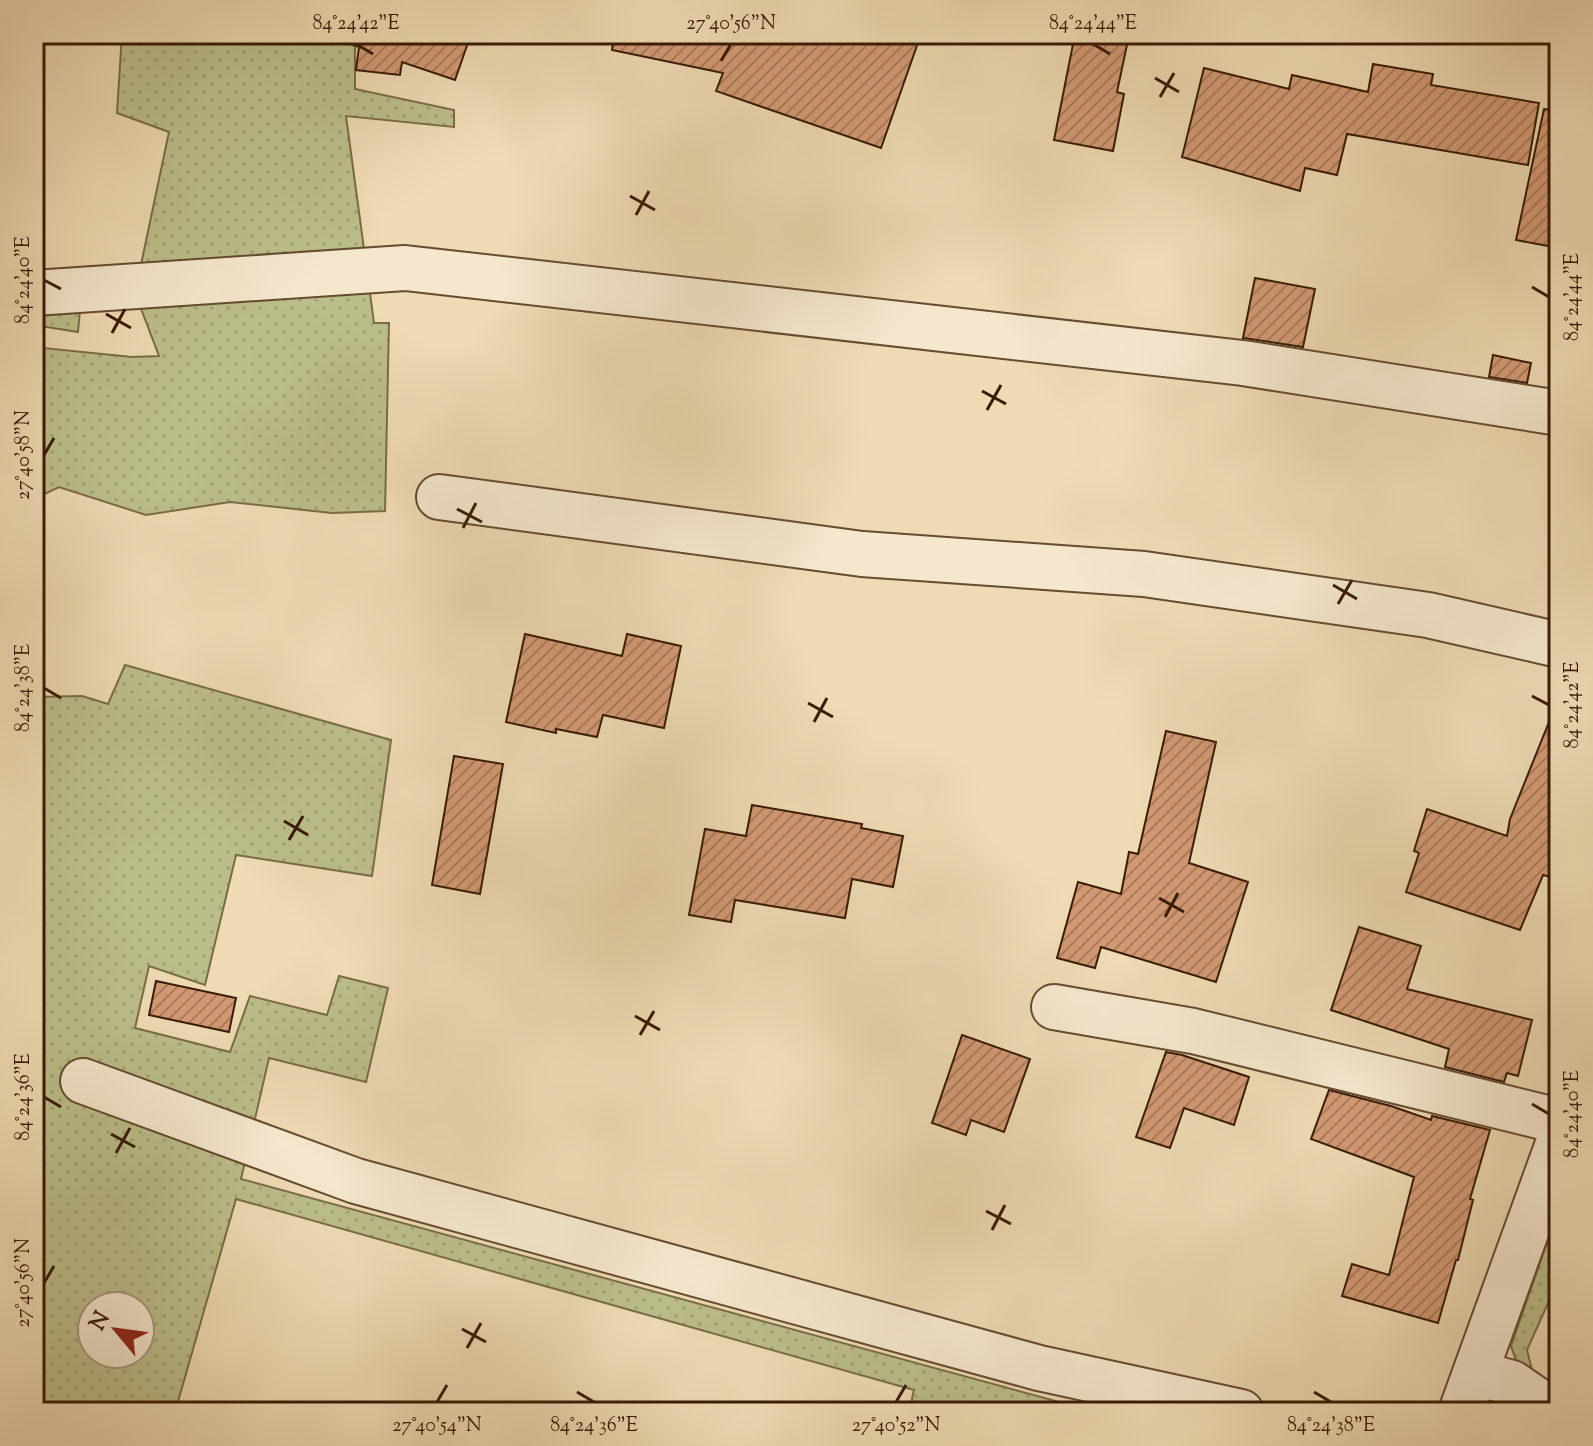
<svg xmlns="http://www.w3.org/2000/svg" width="1593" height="1446" viewBox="0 0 1593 1446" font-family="'Sorts Mill Goudy',serif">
<defs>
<pattern id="grass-dots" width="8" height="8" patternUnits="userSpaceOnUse" patternTransform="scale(2)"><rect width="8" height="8" fill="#bbbe8a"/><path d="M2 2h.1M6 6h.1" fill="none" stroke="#a2a375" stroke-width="1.8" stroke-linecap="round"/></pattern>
<pattern id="building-hatch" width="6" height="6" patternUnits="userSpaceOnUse" patternTransform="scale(2)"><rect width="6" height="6" fill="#d29973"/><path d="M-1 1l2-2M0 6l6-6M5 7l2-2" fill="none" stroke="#ab7c5c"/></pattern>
</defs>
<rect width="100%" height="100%" fill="#eedab3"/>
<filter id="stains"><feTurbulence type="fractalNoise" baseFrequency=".0025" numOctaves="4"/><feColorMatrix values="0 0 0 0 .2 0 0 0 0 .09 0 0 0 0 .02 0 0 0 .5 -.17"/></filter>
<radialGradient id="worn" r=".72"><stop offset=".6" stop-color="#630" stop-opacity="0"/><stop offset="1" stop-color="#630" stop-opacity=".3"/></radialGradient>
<path fill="url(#grass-dots)" stroke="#7a6c47" stroke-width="2" fill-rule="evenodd" d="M122,34L224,40L227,34H355V89L454,110V127L346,116L374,323H389L385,511L332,513L230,502L146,515L59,487L34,499V347L132,357L159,356L135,293L169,132L117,113Z
M34,273L83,278L78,332L34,325Z
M125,665L391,740L372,876L236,855L205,985L149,966L135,1028L230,1052L250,996L327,1015L339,976L388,988L366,1082L269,1058L241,1179L1096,1412H909L914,1390L236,1199L175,1412H34V697L82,696L108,704ZM92,1306H140V1354H92Z
M1559,1208V1258L1553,1292L1527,1350L1533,1374L1518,1366L1511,1346Z"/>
<path fill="url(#building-hatch)" stroke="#381b04" stroke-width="2" d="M339,34H471L455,80L402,62L400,75L356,70L359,47L338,40Z
M614,34H921L881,148L716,91L723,73L612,50Z
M1075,34H1098L1128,40L1117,92L1124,94L1113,151L1054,140Z
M1373,64L1433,74L1431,85L1539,103L1528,165L1347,134L1337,175L1305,168L1300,191L1182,157L1204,68L1289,89L1292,75L1368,92Z
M1544,109L1559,111V248L1516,240Z
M1255,278L1315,289L1303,347L1243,338Z
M1493,355L1531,363L1527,383L1489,377Z
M525,634L622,656L627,634L681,646L664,728L603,715L597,737L556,729V733L506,722Z
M1557,702L1559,879L1543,875L1520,930L1406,892L1419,853L1414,851L1427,809L1507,836L1510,819Z
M1166,731L1216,742L1189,863L1248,882L1216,982L1101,947L1095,968L1057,958L1078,882L1121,894L1129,852L1138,854Z
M454,756L503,764L480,894L432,885Z
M752,805L862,824L861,828L903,836L893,887L852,879L845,918L735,900L731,922L689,915L705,829L746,836Z
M1359,927L1421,946L1407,989L1532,1020L1518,1076L1507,1073L1504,1082L1445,1067L1449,1049L1331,1010Z
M156,981L236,998L229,1032L149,1015Z
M962,1035L1030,1059L1004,1132L971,1120L966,1135L932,1123Z
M1166,1052L1182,1055L1249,1077L1234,1125L1184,1108L1170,1148L1136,1137Z
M1329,1090L1391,1106L1431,1120L1432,1116L1490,1130L1470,1199L1473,1200L1458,1260H1456L1438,1323L1342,1296L1352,1264L1389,1275L1414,1177L1311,1139Z"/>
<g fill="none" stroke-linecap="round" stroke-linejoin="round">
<defs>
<path id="street" d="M34,293L405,268L1243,363L1559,413
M439,497L862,554L1144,574L1428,615L1559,645
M1054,1007L1193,1031L1559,1121
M83,1081L356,1181L1039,1368L1241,1412
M1476,1373L1512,1383L1554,1412
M1461,1412L1559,1141"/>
</defs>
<use href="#street" stroke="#664b30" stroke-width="48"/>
<use href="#street" stroke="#f4e7ce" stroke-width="44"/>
</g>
<path fill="none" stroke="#381b04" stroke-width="3" d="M356,44L373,54M1093,44L1110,54M721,61L731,44M1155,78L1179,92M1160,97L1174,73M630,196L655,210M636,215L649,191M44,280L61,289M1532,287L1549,297M106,314L131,328M112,333L125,309M982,391L1006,404M987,410L1001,385M44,455L54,438M457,509L482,522M463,528L476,503M1333,585L1357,599M1338,604L1352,580M44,688L61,698M1532,696L1549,705M808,703L833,717M814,722L827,698M284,821L308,835M289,840L303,816M1159,898L1184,912M1165,917L1178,893M635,1016L660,1030M640,1035L654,1011M44,1097L61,1107M1532,1104L1549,1114M111,1134L135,1147M116,1153L130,1128M986,1211L1011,1224M992,1230L1005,1205M44,1283L54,1266M462,1329L486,1342M467,1348L481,1323M577,1392L594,1402M1314,1392L1331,1402M437,1402L447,1385M896,1402L906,1385"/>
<rect width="1593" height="1446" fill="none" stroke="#eedab3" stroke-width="88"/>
<g transform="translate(116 1330) rotate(299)"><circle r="38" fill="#f4e7ce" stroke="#a9957d" stroke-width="2"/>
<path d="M0-6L14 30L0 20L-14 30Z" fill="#8f2418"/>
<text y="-12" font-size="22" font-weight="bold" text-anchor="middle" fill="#381b04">N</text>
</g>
<rect x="44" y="44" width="1505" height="1358" fill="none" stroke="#381b04" stroke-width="3"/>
<g font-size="20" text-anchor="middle" fill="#381b04">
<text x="356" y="29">84°24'42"E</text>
<text x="731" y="29">27°40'56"N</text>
<text x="1093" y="29">84°24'44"E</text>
<text transform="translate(22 280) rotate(-90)" y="7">84°24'40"E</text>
<text transform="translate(1571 297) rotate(-90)" y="7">84°24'44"E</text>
<text transform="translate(22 455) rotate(-90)" y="7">27°40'58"N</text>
<text transform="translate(22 688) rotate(-90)" y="7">84°24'38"E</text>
<text transform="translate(1571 705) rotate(-90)" y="7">84°24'42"E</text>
<text transform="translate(22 1097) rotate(-90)" y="7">84°24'36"E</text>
<text transform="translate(1571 1114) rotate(-90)" y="7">84°24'40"E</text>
<text transform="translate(22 1283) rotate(-90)" y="7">27°40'56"N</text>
<text x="437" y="1431">27°40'54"N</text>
<text x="594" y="1431">84°24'36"E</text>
<text x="896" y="1431">27°40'52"N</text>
<text x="1331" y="1431">84°24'38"E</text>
</g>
<rect width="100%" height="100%" filter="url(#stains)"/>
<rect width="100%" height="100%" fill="url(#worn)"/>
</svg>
